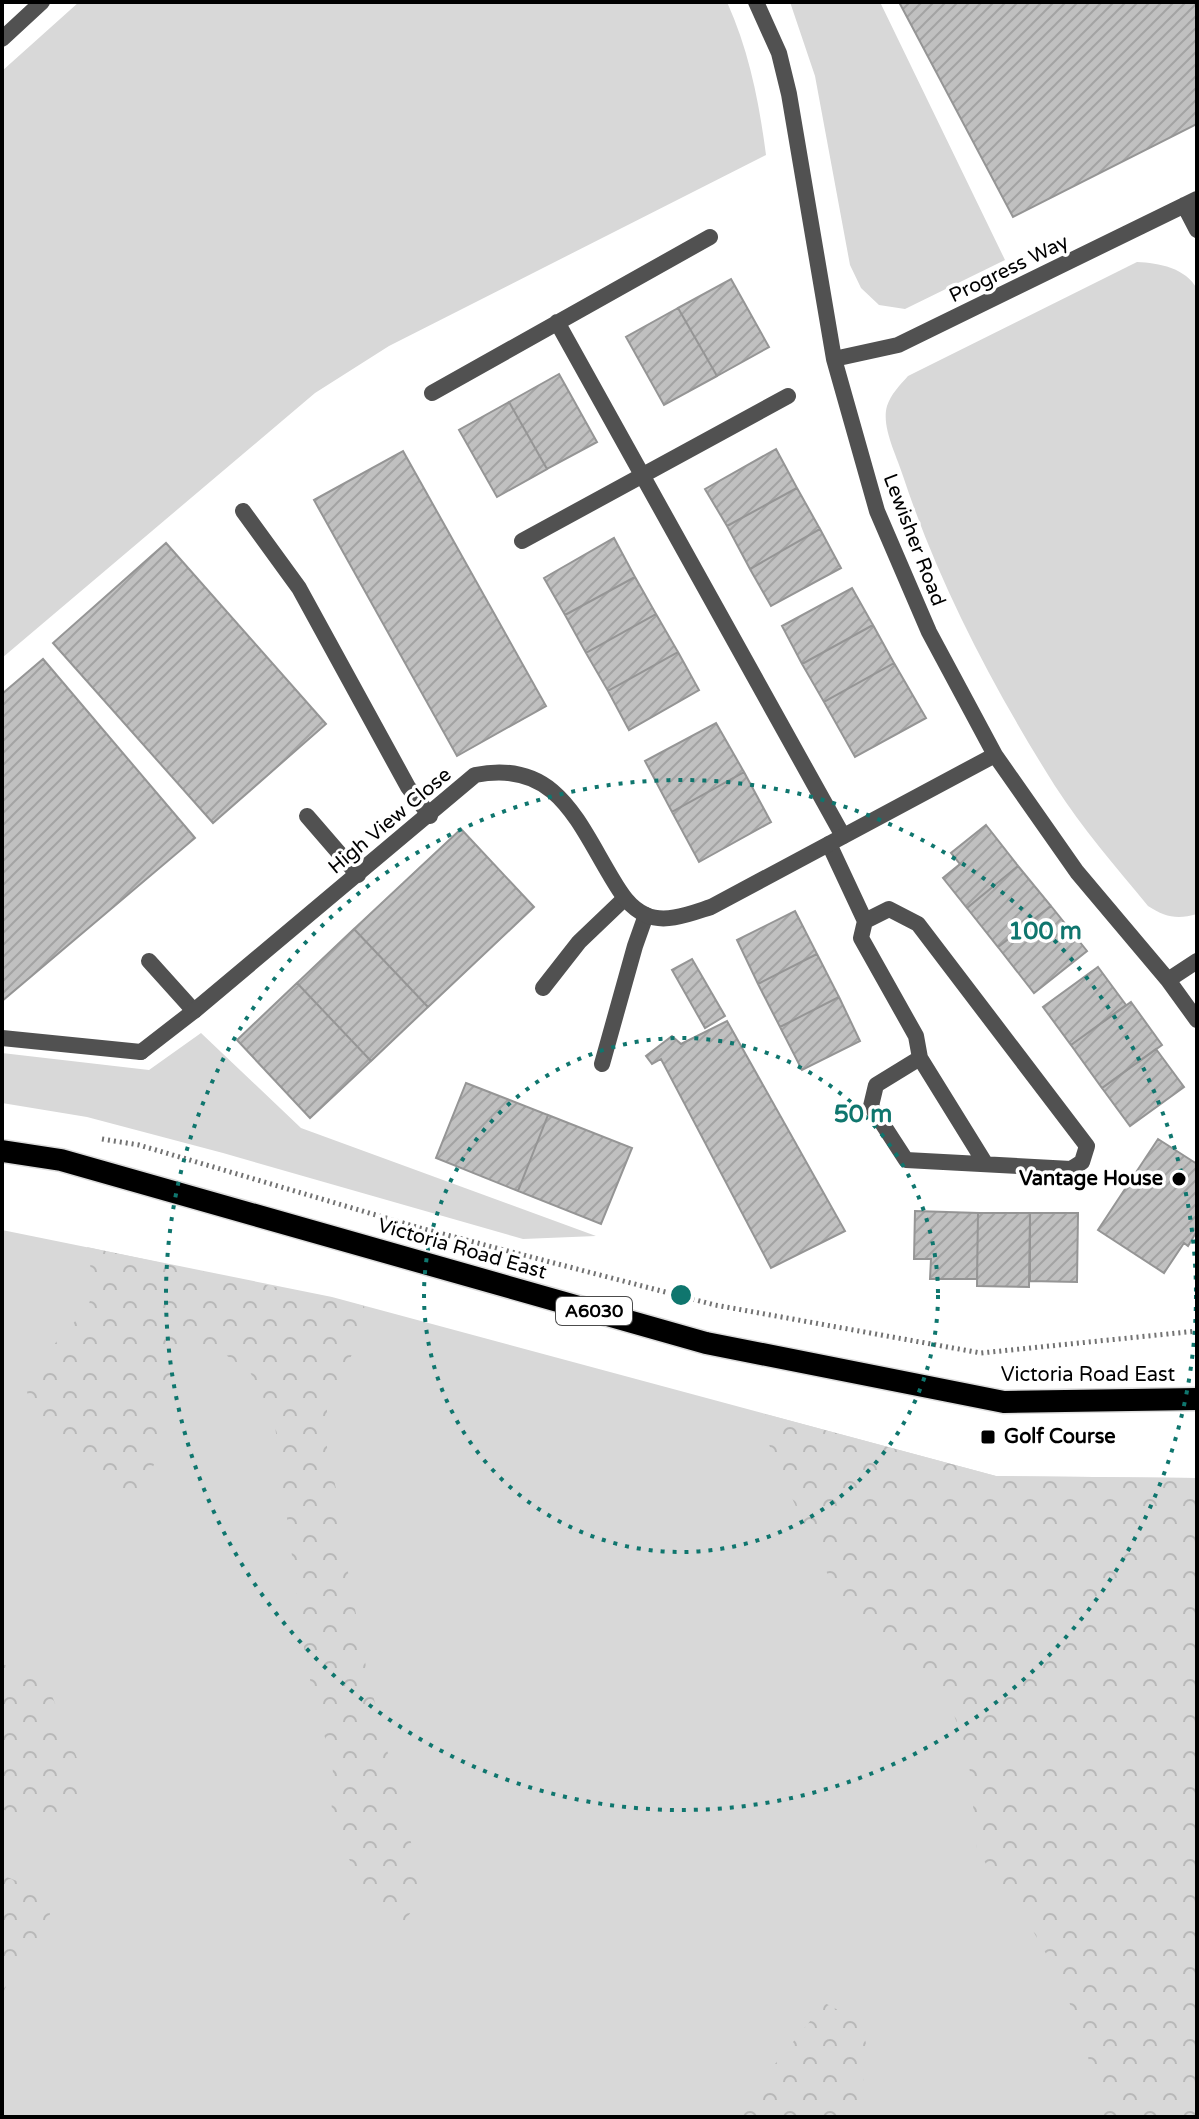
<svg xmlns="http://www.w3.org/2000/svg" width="1199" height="2119" viewBox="0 0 1199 2119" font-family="'Varela Round',sans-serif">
<defs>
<pattern id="forest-crowns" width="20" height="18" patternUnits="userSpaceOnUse" patternTransform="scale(2)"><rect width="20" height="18" fill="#d8d8d8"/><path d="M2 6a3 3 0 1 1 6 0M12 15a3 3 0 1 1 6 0" fill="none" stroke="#b8b8b8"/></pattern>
<pattern id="building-hatch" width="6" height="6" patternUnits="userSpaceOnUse" patternTransform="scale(2)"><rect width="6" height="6" fill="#c0c0c0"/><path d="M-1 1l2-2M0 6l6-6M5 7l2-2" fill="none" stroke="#a3a3a3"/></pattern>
</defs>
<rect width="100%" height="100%" fill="#fff"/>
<path fill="#d8d8d8" d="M79,2H727C749,51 759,101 766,155L389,346L315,393L2,658V71Z
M790,2H880L1005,260L905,309L879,305L861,288L850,265L815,76Z
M1137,262C1159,263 1186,268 1197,289V914C1177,920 1165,917 1148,906C1116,867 1082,828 1055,786C994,689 939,585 903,476C897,456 881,427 887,406C891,394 900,385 908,376Z
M201,1033L301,1128L596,1236L523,1239L223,1153L87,1117L2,1103V1053L149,1070Z
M2,1230L332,1297L996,1476L1197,1478V2117H2Z"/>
<path fill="url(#forest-crowns)" d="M87,1247L364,1306L367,1324L327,1405V1447L339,1503L344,1551L367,1672L415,1858L420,1898L405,1921L388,1916L364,1885L331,1828L333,1764L315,1705L304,1648L274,1418L250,1372L223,1353L201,1345L179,1356L163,1391L160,1449L140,1500L115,1488L37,1420L27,1392L40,1360L88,1307L94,1287Z
M765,1414L996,1476L1197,1478V2117H1104L1081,2031L1058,1975L1011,1892L991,1873L977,1848L970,1772L964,1741L952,1710L931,1684L879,1637L851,1609L829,1577L776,1464L766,1436Z
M2,1664L46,1681L77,1758L82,1784L67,1819L46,1828L2,1809Z
M2,1875L51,1895L49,1927L23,1950L2,1995Z
M825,2003C834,2008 845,2013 853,2020C880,2044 861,2088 852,2117H741L775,2064Z"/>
<path fill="url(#building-hatch)" stroke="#959595" stroke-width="2" d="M899,2H1197V124L1013,217Z
M731,279L769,347L717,376L678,308Z
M678,308L717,376L664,405L626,337Z
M559,374L597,442L547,469L509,402Z
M509,402L547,469L497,497L459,430Z
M776,449L797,488L727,526L705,489Z
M403,451L546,706L457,756L314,500Z
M797,488L820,529L750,569L727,526Z
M820,529L841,568L771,606L750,569Z
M614,538L635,577L565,615L544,578Z
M166,543L326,724L213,823L53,643Z
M635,577L656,614L586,653L565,615Z
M852,588L873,625L802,664L782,626Z
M656,614L678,652L608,691L586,653Z
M873,625L894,663L824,702L802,664Z
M678,652L699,690L629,730L608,691Z
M43,659L195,838L2,1001V694Z
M894,663L926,718L855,757L824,702Z
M716,723L744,772L672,812L645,761Z
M744,772L771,822L699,862L672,812Z
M986,825L1018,866L967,908L943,878L960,864L951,853Z
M461,829L534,907L428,1007L354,929Z
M1018,866L1051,906L998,947L967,908Z
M1051,906L1087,951L1034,993L998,947Z
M795,911L817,954L758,984L737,940Z
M354,929L428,1007L371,1061L297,983Z
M817,954L839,997L780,1027L758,984Z
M692,959L725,1016L705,1028L672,970Z
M1098,967L1126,1005L1071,1045L1043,1007Z
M297,983L371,1061L310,1118L237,1040Z
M839,997L860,1041L802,1070L780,1027Z
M1131,1002L1162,1045L1102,1088L1071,1045Z
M727,1021L845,1231L771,1268L661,1059L652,1064L646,1056L672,1036L681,1044Z
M1156,1049L1184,1087L1130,1126L1102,1088Z
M466,1083L548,1115L518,1191L436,1158Z
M548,1115L632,1148L601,1224L518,1191Z
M1158,1139L1197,1164V1231L1188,1246L1184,1243L1164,1273L1098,1230Z
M915,1211L978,1213L977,1279H930L931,1259H914Z
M978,1213H1030L1029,1287L977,1286Z
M1030,1213H1078L1077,1282L1030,1281Z"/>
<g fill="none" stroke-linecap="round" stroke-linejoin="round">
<defs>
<path id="trunk" d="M2,1151L61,1160L706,1343L1004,1402L1197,1399"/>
</defs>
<use href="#trunk" stroke="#dbdbdb" stroke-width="25"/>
<path stroke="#737373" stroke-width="5" stroke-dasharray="2 4" stroke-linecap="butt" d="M102,1139L139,1145L420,1228L715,1305L981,1353L1197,1331"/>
<path stroke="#515151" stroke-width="16" d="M557,322L843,836
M432,393L710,237
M243,511L299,588L408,787L430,816
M522,541L788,396
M307,816L358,875
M829,844L865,921L861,938L916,1036L920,1058L985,1163
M865,921L889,909L918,924L1087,1146L1082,1162L1071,1169L906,1160L871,1106L876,1085L920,1058
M149,961L194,1011
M543,988L579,942L624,899
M2,1038L141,1052
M602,1064L635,946L646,915"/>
<path stroke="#515151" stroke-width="16" d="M756,2L779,53L789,94L834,359L877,511L929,632L995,755L1077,872L1168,980L1197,1020
M2,39L42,2
M1184,205L1197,230
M834,359L898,345L1197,199
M1168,980L1197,961
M141,1052L194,1011L475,775C554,759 576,818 610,875C619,890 628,907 646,915C666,924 692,913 711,907L995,755"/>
<use href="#trunk" stroke="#000" stroke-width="22"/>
</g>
<g fill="none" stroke="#0f766e" stroke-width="4" stroke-dasharray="4 8">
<circle cx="681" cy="1295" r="257"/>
<circle cx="681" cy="1295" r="515"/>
</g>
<g fill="#000" stroke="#fff" stroke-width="3">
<circle cx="1179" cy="1179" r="8"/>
<rect x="980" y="1429" width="16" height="16" rx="4"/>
</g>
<g text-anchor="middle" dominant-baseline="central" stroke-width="7" stroke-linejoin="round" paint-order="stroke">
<rect fill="#fff" stroke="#4c4c4c" stroke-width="2" x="556" y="1297" width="76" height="28" rx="6"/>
<g font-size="18" font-weight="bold" fill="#000">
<text x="594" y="1311">A6030</text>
</g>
<g font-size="20" fill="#000" stroke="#fff">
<text transform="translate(1009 269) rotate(-26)">Progress Way</text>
<text transform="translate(914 540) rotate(69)">Lewisher Road</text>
<text transform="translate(390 821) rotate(-40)">High View Close</text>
<text transform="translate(462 1249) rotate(16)">Victoria Road East</text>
<text x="1088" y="1375">Victoria Road East</text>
</g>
<g font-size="20" font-weight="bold" fill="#000" stroke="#fff" text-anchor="end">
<text x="1163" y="1179">Vantage House</text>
<text x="1004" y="1437" text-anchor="start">Golf Course</text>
</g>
</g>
<circle cx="681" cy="1295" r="12" fill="#0f766e" stroke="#fff" stroke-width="4"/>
<g font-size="24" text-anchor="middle" font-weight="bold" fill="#0f766e" stroke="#fff" stroke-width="7" stroke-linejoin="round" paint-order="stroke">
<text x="1045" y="939">100 m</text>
<text x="863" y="1122">50 m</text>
</g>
<rect width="1199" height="2119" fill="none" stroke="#000000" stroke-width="8"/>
</svg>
